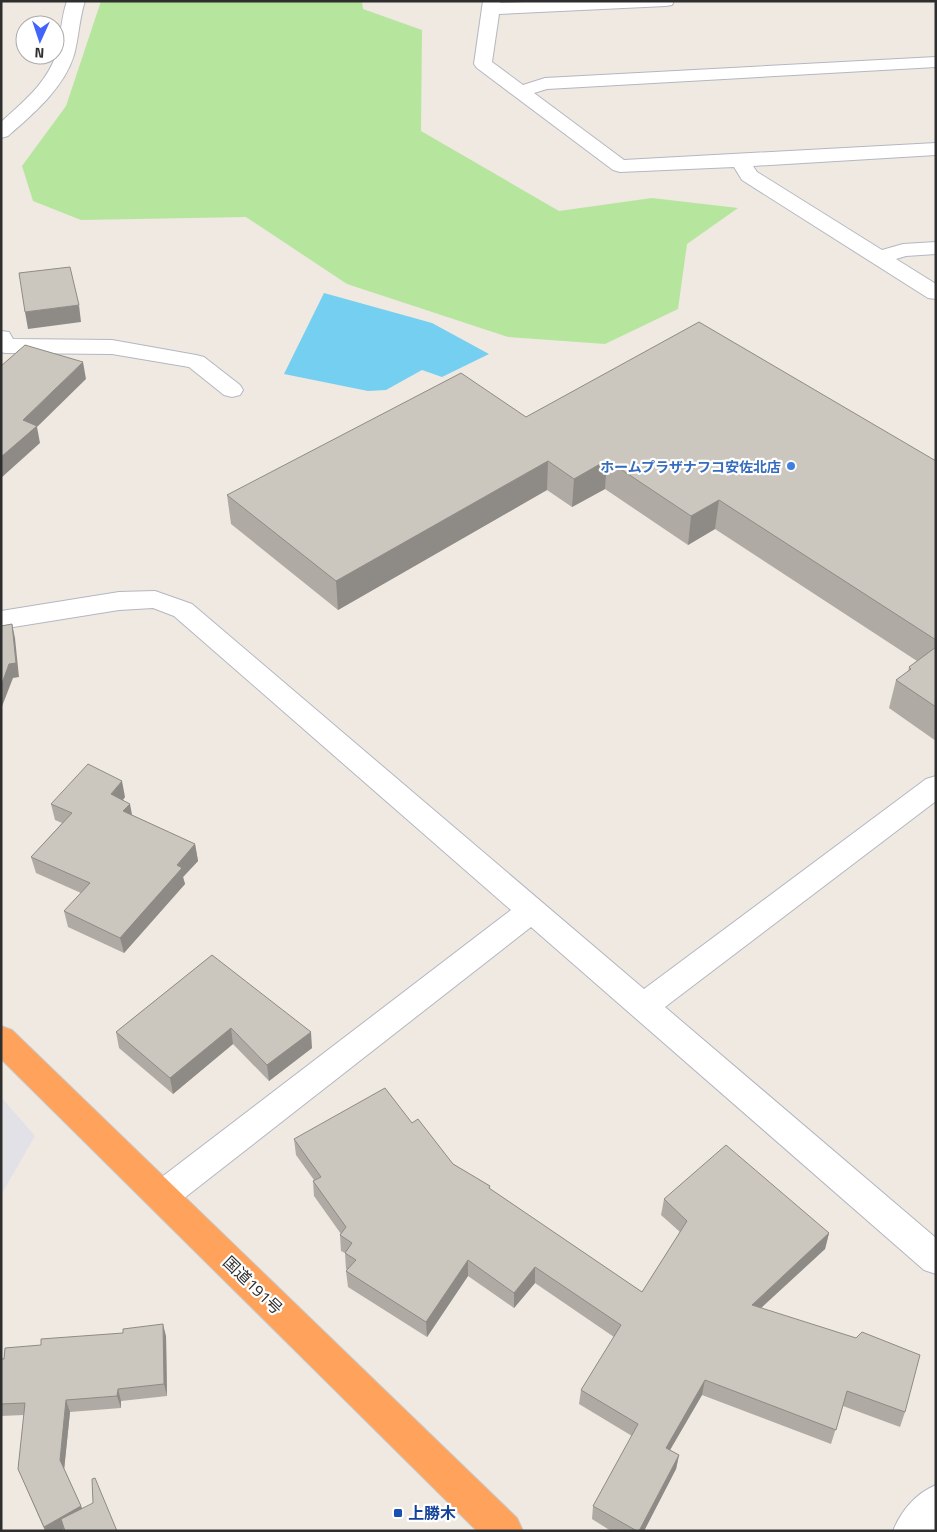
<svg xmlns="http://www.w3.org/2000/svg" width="937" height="1532" viewBox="0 0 937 1532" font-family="'Titillium Web','Noto Sans JP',sans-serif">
<rect width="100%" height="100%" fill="#efe9e1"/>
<path fill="#e3e1e8" d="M1,1097L35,1136L1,1195Z"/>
<path fill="#b6e59e" d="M101,1H362L363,9L422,30L421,131L559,211L652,198L738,208L687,244L678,309L605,344L508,337L347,284L246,217L81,220L33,201L22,166L66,106Z"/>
<path fill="#75cff0" d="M324,293L432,323L489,354L442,377L422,370L386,390L368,391L284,374Z"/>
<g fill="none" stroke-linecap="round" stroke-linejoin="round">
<defs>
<path id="minor" d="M67,1H85C79,19 79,37 74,55C64,88 33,114 8,136L1,138V122C22,103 48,82 56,54C61,37 61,18 67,1Z
M483,1H501L500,3L546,1H674L672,5L666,6L499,14L492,62L523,85L545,78L936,57V67L547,89L534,93L624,160L936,143V155L753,166L757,172L882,250L903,244L936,242V254L906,256L896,259L936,284V299L928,298L742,180L734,167L620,172L613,170L477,68L474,64Z
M1,331L9,332L13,339L112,340L196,355L204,357L240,385L243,390L240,395L232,397L224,395L189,367L112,354L5,353L1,352Z
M155,591L192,604L644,989L926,779L936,776V801L665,1007L936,1238V1274L924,1270L531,927L174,1206L162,1211L150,1206L145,1196L150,1186L511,910L174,616L153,608L119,610L1,629V611L119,592Z
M936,1485V1531H893C901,1511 916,1493 936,1485Z"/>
<path id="highway" d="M1,1026L12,1030L517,1518L523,1531H477L1,1059Z"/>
</defs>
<use href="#minor" stroke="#b4b7c1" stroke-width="2"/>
<use href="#highway" stroke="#c9c9c9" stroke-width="2"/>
<use href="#minor" fill="#fff" fill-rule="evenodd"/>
<use href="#highway" fill="#ffa35c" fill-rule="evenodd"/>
</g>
<path fill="#afaba4" d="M526,417L936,461V741L889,708L896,680L908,672L909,667L917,661L715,529L688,545L605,489L572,507L547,490L338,610L231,524L227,495Z
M125,797L123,800L132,815L195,844L198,861L183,877L185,884L124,953L68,927L64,911L81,893L36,873L31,857L62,823L55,820L51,804Z
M212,955L312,1048L269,1081L233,1044L173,1094L119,1048L116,1032Z
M412,1123L453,1164L490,1186V1189L642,1292L680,1232L661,1215L664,1199L829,1233L825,1249L761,1308L905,1412L900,1427L843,1406L831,1444L702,1395L670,1450L679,1455L676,1469L644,1531H611L592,1519L593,1506L632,1436L579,1404L581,1390L614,1337L535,1283L514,1308L468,1276L427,1337L348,1287L346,1271L348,1270L346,1269L345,1253L341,1251L340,1235L341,1234L314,1196L313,1181L314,1180L296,1155L294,1139Z
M166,1336L167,1396L121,1401V1408L70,1412L64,1469L82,1508L117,1531L64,1529L61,1531H45L18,1469L24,1415L1,1416V1359Z"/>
<path fill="#8e8b86" d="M79,305L81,322L28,329L25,312Z
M83,362L86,379L37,427L40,443L1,478V457L23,420Z
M607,460L605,489L572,507L574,479Z
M548,461L547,490L338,610L336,581Z
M719,500L715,529L688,545L691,516Z
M12,624L15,638L19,677L13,678L1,709V686Z
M122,781L125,797L114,811L111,794Z
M130,804L133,820L123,811Z
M195,844L198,861L183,877L185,884L124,953L120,938L177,865Z
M231,1028L233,1044L173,1094L170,1078Z
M311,1032L312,1048L269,1081L267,1065Z
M829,1233L825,1249L748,1320L752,1305Z
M468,1260V1276L427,1337L426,1322Z
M535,1267V1283L514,1308V1293Z
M163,1324L166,1336L167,1396L164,1384Z
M705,1380L702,1395L663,1462L666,1448Z
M118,1389L121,1401V1408L117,1396Z
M66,1400L70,1412L64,1471L60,1460Z
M679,1455L676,1469L644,1531H639Z
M81,1506L85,1517L61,1531H45L44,1527Z"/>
<path fill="#cbc7bf" stroke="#8e8b86" d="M70,267L79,305L25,312L19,273Z
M699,322L936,461V640L719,500L691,516L607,460L574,479L548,461L336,581L227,495L461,373L526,417Z
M25,345L83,362L23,420L37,426L1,457V366Z
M12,624L16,663L9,664L1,686V626Z
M936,647V707L896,680L911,669L909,667Z
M88,764L122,781L111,794L130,804L123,811L195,844L177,865L182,868L120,938L64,911L90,883L31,857L72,813L51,804Z
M212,955L311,1032L267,1065L231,1028L170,1078L116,1032Z
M385,1088L412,1123L418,1119L453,1164L490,1186L489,1188L642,1292L687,1221L664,1199L726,1145L829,1233L752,1305L856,1338L862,1332L920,1355L905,1412L847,1391L836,1430L705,1380L666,1448L679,1455L639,1531H637L593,1506L638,1424L581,1390L621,1325L535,1267L514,1293L468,1260L426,1322L346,1271L356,1260L345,1253L352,1243L340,1235L346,1227L313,1181L321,1177L294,1139Z
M163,1324L164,1384L118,1389L117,1396L66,1400L60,1460L81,1506L44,1527L18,1469L25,1403L1,1404V1359H4L5,1348L41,1345V1339L123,1333V1329Z
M95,1478L117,1531H65L61,1519L93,1503L92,1479Z"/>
<circle fill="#3f7fe0" stroke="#fff" stroke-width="2" cx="791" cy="466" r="5"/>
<rect fill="#1a4fb4" stroke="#fff" stroke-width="2" x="393" y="1508" width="10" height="10" rx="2.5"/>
<g text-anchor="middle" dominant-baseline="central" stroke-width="4.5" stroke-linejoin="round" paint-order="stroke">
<g font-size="14" font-weight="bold" fill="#366cbe" stroke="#fff" text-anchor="end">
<text x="781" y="466">ホームプラザナフコ安佐北店</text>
</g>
<g font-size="16" fill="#2e2e2e" stroke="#fff">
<text transform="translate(253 1285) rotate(44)">国道191号</text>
</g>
<g font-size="16" font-weight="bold" fill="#164399" stroke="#fff" text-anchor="start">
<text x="408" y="1513">上勝木</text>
</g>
</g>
<rect width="937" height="1532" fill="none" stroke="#2e2e2e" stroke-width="5"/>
<g transform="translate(40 40) rotate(183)"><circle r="24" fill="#ffffff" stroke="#ababab"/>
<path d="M0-4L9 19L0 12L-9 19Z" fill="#4264fb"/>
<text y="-8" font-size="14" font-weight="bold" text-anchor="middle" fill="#2e2e2e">N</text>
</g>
</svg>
